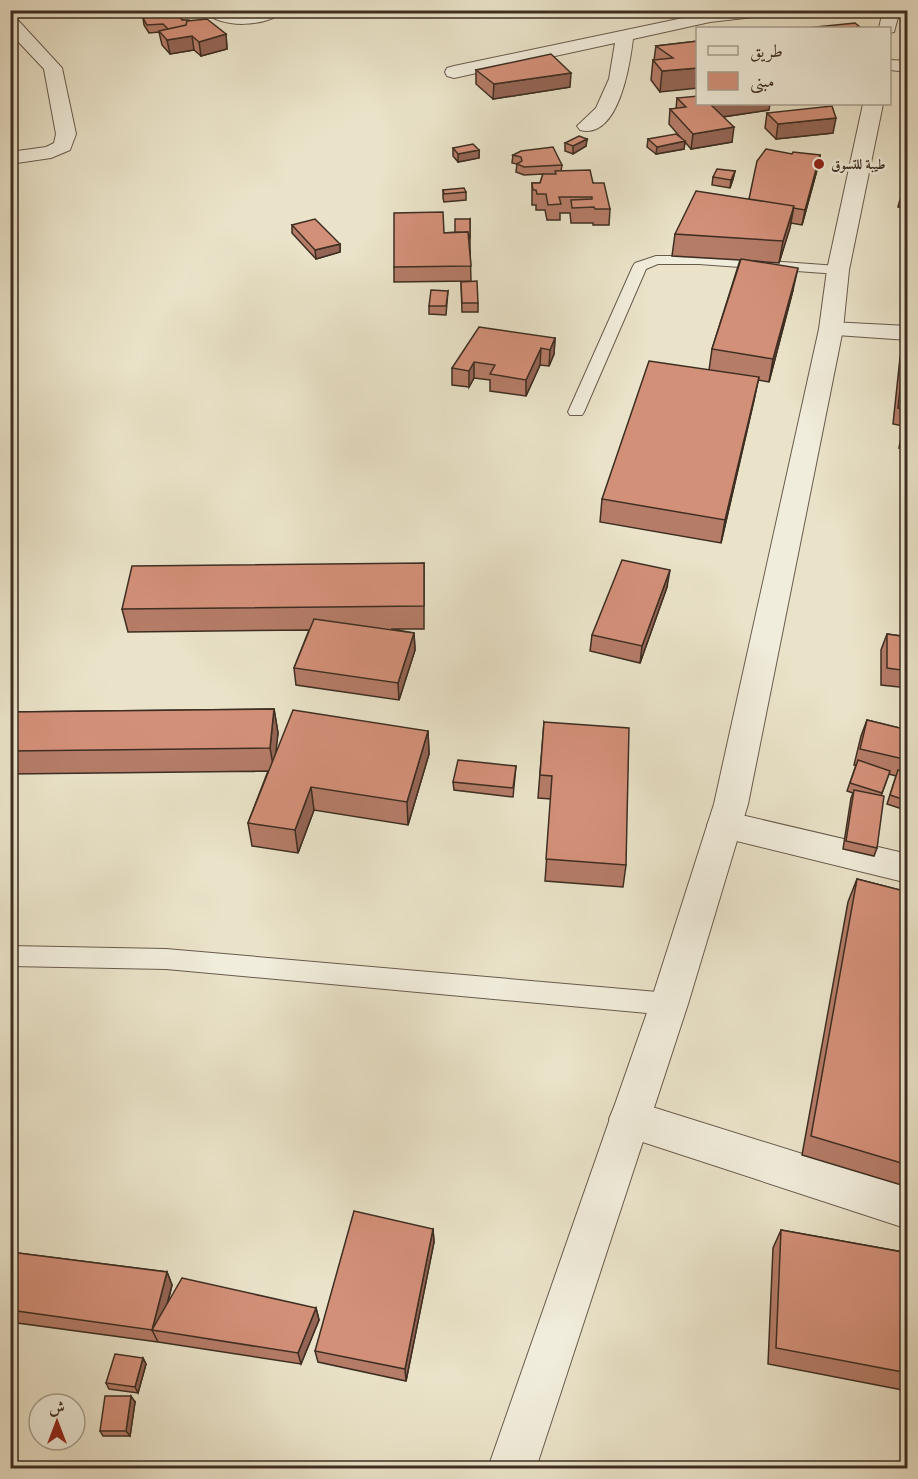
<svg xmlns="http://www.w3.org/2000/svg" width="918" height="1479" viewBox="0 0 918 1479" font-family="'Libre Caslon Text',Amiri,serif">
<rect width="100%" height="100%" fill="#eae3c9"/>
<filter id="stains"><feTurbulence type="fractalNoise" baseFrequency=".00333" numOctaves="4"/><feColorMatrix values="0 0 0 0 .2 0 0 0 0 .09 0 0 0 0 .02 0 0 0 .5 -.17"/></filter>
<radialGradient id="worn" r=".72"><stop offset=".6" stop-color="#630" stop-opacity="0"/><stop offset="1" stop-color="#630" stop-opacity=".3"/></radialGradient>
<g fill="none" stroke-linecap="round" stroke-linejoin="round">
<defs>
<path id="service" d="M656,256H699L838,266L845,270L838,274L699,264H658L646,269L584,412L582,415H570L568,412L633,266L635,263Z
M10,946L166,949L669,993L678,996L681,1004L678,1012L669,1015L166,969L10,966Z"/>
<path id="minor" d="M203,10H223L234,15L258,10H285C269,27 219,30 203,10Z
M721,10H778L770,15L710,22L633,39C630,64 619,140 580,130L577,126L596,108L609,79L615,43L454,78L447,76L445,72L447,68L454,66Z
M10,17L16,18L62,68L76,134L70,150L51,158L10,164V152L46,147L54,143L56,134L44,69L10,33Z
M890,60L908,61V72L890,70Z
M831,322L908,326V340L822,334L819,329L822,324Z
M724,811L908,854V883L712,835L707,825L712,815Z
M630,1100L908,1187V1229L615,1133L609,1119L615,1105Z"/>
<path id="tertiary" d="M883,10H900L894,32L890,33V28H879Z
M863,104H883L849,270L843,329L748,804L688,1004L536,1468H488L650,1004L714,804L819,329L827,270Z"/>
</defs>
<use href="#service" stroke="#695b4c" stroke-width="2"/>
<use href="#minor" stroke="#695b4c" stroke-width="2"/>
<use href="#tertiary" stroke="#695b4c" stroke-width="2"/>
<use href="#service" fill="#f1eddc" fill-rule="evenodd"/>
<use href="#minor" fill="#f1eddc" fill-rule="evenodd"/>
<use href="#tertiary" fill="#f1eddc" fill-rule="evenodd"/>
</g>
<path fill="#b57c68" stroke="#3e2e22" stroke-width="1.5" d="M617,10H647V13L624,17Z
M166,17L189,21L226,34L227,49L201,56L194,50L170,54L162,45L159,32L149,33L144,25L143,18Z
M698,41L660,92L651,80L653,60H654L656,46Z
M476,70L570,87L493,99L476,84Z
M677,98L769,110L723,117L732,142L691,149L685,142L684,149L656,154L647,147L648,139L681,138L669,124L670,109H676Z
M767,113L833,133L776,139L765,128Z
M587,139L586,146L573,154L565,151V143Z
M453,148L479,150V158L458,162L453,156Z
M792,154L820,155L817,170L802,225L791,223L779,263L754,261L793,290L769,382L758,380L754,400L721,543L600,522L602,499L709,370L712,349L740,260L672,256L675,234L749,199Z
M513,155L562,165L561,171L593,183L610,209L609,225H593V223H571L570,213H560V220H547L545,210H536V205H532V183H540L543,174L524,175L516,172L517,164L512,163Z
M735,171L733,179L730,188L712,185L713,177Z
M908,171V209L898,207Z
M443,190L466,192V200L444,202L443,198Z
M470,219V246L471,281L394,282V267L444,233L455,232Z
M292,225L340,244V252L316,259L292,233Z
M461,282L478,303V312H462Z
M448,291L446,315L429,314V306Z
M555,338L554,354L549,366L540,365L526,396L490,391V380L474,378L469,387L452,385V368Z
M905,342H908V449L899,448L903,426L893,424L900,358Z
M424,563V629H391L414,633L415,650L399,700L296,685L294,668L309,630L128,632L122,609Z
M667,587L640,663L590,651L592,635Z
M887,634L908,637V688L881,685V650Z
M274,709L278,733L275,754L428,731L429,754L408,825L314,810L298,853L252,846L248,823L268,771L10,774V712Z
M867,720L908,730V811L887,804L896,776L889,774L881,796L877,848L874,856L843,849L851,798L853,793L847,791L856,765H854L861,736Z
M544,722L626,865L623,887L545,881L551,799L538,798Z
M516,766L513,797L454,790L453,782Z
M857,879L908,892V1187L802,1155L848,902Z
M433,1229L434,1242L406,1381L318,1362L315,1351Z
M781,1230L908,1253V1391L768,1364L773,1248Z
M10,1252L167,1272L172,1285L168,1302L316,1308L319,1320L301,1364L158,1342L10,1322Z
M143,1358L146,1364L138,1393L109,1389L106,1383Z
M135,1402L130,1436H103L100,1431Z"/>
<path fill="#946555" stroke="#3e2e22" stroke-width="1.5" d="M624,10H647V13L624,17Z
M226,34L227,49L201,56L199,42Z
M192,36L194,50L170,54L167,40Z
M698,68V88L660,92L662,71Z
M571,73L570,87L493,99L494,84Z
M710,104H770L769,110L708,119Z
M836,118L833,133L776,139L778,124Z
M734,127L732,142L691,149L693,134Z
M587,139L586,146L573,154V146Z
M685,141L684,149L656,154L657,147Z
M479,150V158L458,162V154Z
M820,155L817,170L802,225L805,210Z
M735,171L733,179L730,188L731,180Z
M794,206L790,228L779,263L783,241Z
M340,244V252L316,259L315,250Z
M798,268L793,290L769,382L773,359Z
M555,338L554,354L549,366L550,350Z
M541,348L540,365L526,396V380Z
M474,362V378L469,387V371Z
M759,377L754,400L721,543L725,520Z
M670,570L667,587L640,663L642,646Z
M414,633L415,650L399,700L398,683Z
M274,709L278,733L274,771L270,748Z
M428,731L429,754L408,825L407,802Z
M311,787L314,810L298,853L295,830Z
M433,1229L434,1242L406,1381L405,1369Z
M167,1272L172,1285L160,1331L152,1330L158,1342L152,1330Z
M316,1308L319,1320L301,1364L298,1353Z
M143,1358L146,1364L138,1393L135,1387Z
M131,1396L135,1402L130,1436L126,1431Z"/>
<path fill="#d39079" stroke="#3e2e22" stroke-width="1.5" d="M163,14L166,17L179,15L182,20H189V21H187L186,25L168,29L163,24L147,25L143,18Z
M207,19L226,34L199,42L192,36L167,40L159,31L186,25L187,21Z
M855,23L860,27H857V28H806Z
M698,41V68L662,71L653,60L673,58L656,46Z
M551,54L571,73L494,84L476,70Z
M698,96V104H713H710L734,127L693,134L670,109L686,107L677,98Z
M832,106L836,118L778,124L767,113Z
M676,134L685,141L657,147L648,139Z
M579,136L587,139L573,146L565,143Z
M473,144L479,150L458,154L453,148Z
M553,147L562,165L524,167L517,164L522,161L521,157L513,155L521,151Z
M766,149L792,154L793,152L820,155L805,210L793,208L794,206L749,199L757,161Z
M717,169L735,171L731,180L713,177Z
M590,170L593,183H604L610,209H595L594,207L572,208L571,200L592,199V197H559L561,204L548,205L546,194H537L536,190H533L532,183H540L543,174H556L555,171Z
M908,174V186L903,185Z
M464,188L466,192L444,194L443,190Z
M696,191L794,206L783,241L675,234Z
M443,212L444,233L468,232L471,266L394,267V213Z
M315,219L340,244L315,250L292,225Z
M455,219H470V238H469L468,232H455Z
M741,259L798,268L773,359L712,349Z
M477,281L478,303H462L461,282Z
M431,290L448,291L446,306H429Z
M479,327L555,338L550,350L541,348L526,380L490,374L495,365L474,362L469,371L452,368Z
M905,342H908V409L898,408Z
M649,361L759,377L725,520L602,499Z
M904,422L908,423V440L902,439Z
M622,560L670,570L642,646L592,635Z
M424,563V606L122,609L132,566Z
M314,619L414,633L398,683L294,668Z
M887,634L908,637V671L887,668Z
M274,709L270,748L10,751V712Z
M293,710L428,731L407,802L311,787L295,830L248,823Z
M867,720L908,730V760L860,749Z
M544,722L629,728L626,865L546,859L552,776L540,775Z
M458,760L516,766L513,788L453,782Z
M858,760L890,771L882,793L850,783Z
M898,770L908,773V801L890,795Z
M854,790L884,796L877,848L846,841Z
M857,879L908,892V1165L811,1136Z
M354,1211L433,1229L405,1369L315,1351Z
M781,1230L908,1253V1373L776,1348Z
M10,1252L167,1272L152,1330L10,1310Z
M182,1278L316,1308L298,1353L152,1330Z
M115,1354L143,1358L135,1387L106,1383Z
M105,1396H131L126,1431H100Z"/>
<circle fill="#8f2418" stroke="#f1eddc" stroke-width="2" cx="819" cy="164" r="6"/>
<g text-anchor="middle" dominant-baseline="central" stroke-width="5" stroke-linejoin="round" paint-order="stroke">
<g font-size="14" font-weight="bold" fill="#3e2e22" stroke="#f1eddc" text-anchor="start">
<text x="831" y="164">طيبة للتسوق</text>
</g>
</g>
<rect width="918" height="1479" fill="none" stroke="#eae3c9" stroke-width="36"/>
<rect x="12" y="12" width="894" height="1455" fill="none" stroke="#3e2e22" stroke-width="3"/>
<rect x="18" y="18" width="882" height="1443" fill="none" stroke="#3e2e22" stroke-width="1.5"/>
<rect x="696" y="27" width="195" height="78" fill="#f1eddc" stroke="#a9a192" stroke-width="1.5"/>
<rect x="708" y="46" width="30" height="9" fill="#f1eddc" stroke="#a9a192" stroke-width="1.5"/>
<text x="750" y="57" font-size="18" fill="#3e2e22">طريق</text>
<rect x="708" y="72" width="30" height="18" fill="#d39079" stroke="#a9a192" stroke-width="1.5"/>
<text x="750" y="87" font-size="18" fill="#3e2e22">مبنى</text>
<g transform="translate(57 1422)"><circle r="28" fill="#f1eddc" stroke="#a9a192" stroke-width="1.5"/>
<path d="M0-4.5L10 22L0 15L-10 22Z" fill="#8f2418"/>
<text y="-9" font-size="16" font-weight="bold" text-anchor="middle" fill="#3e2e22">ش</text>
</g>
<rect width="100%" height="100%" filter="url(#stains)"/>
<rect width="100%" height="100%" fill="url(#worn)"/>
</svg>
